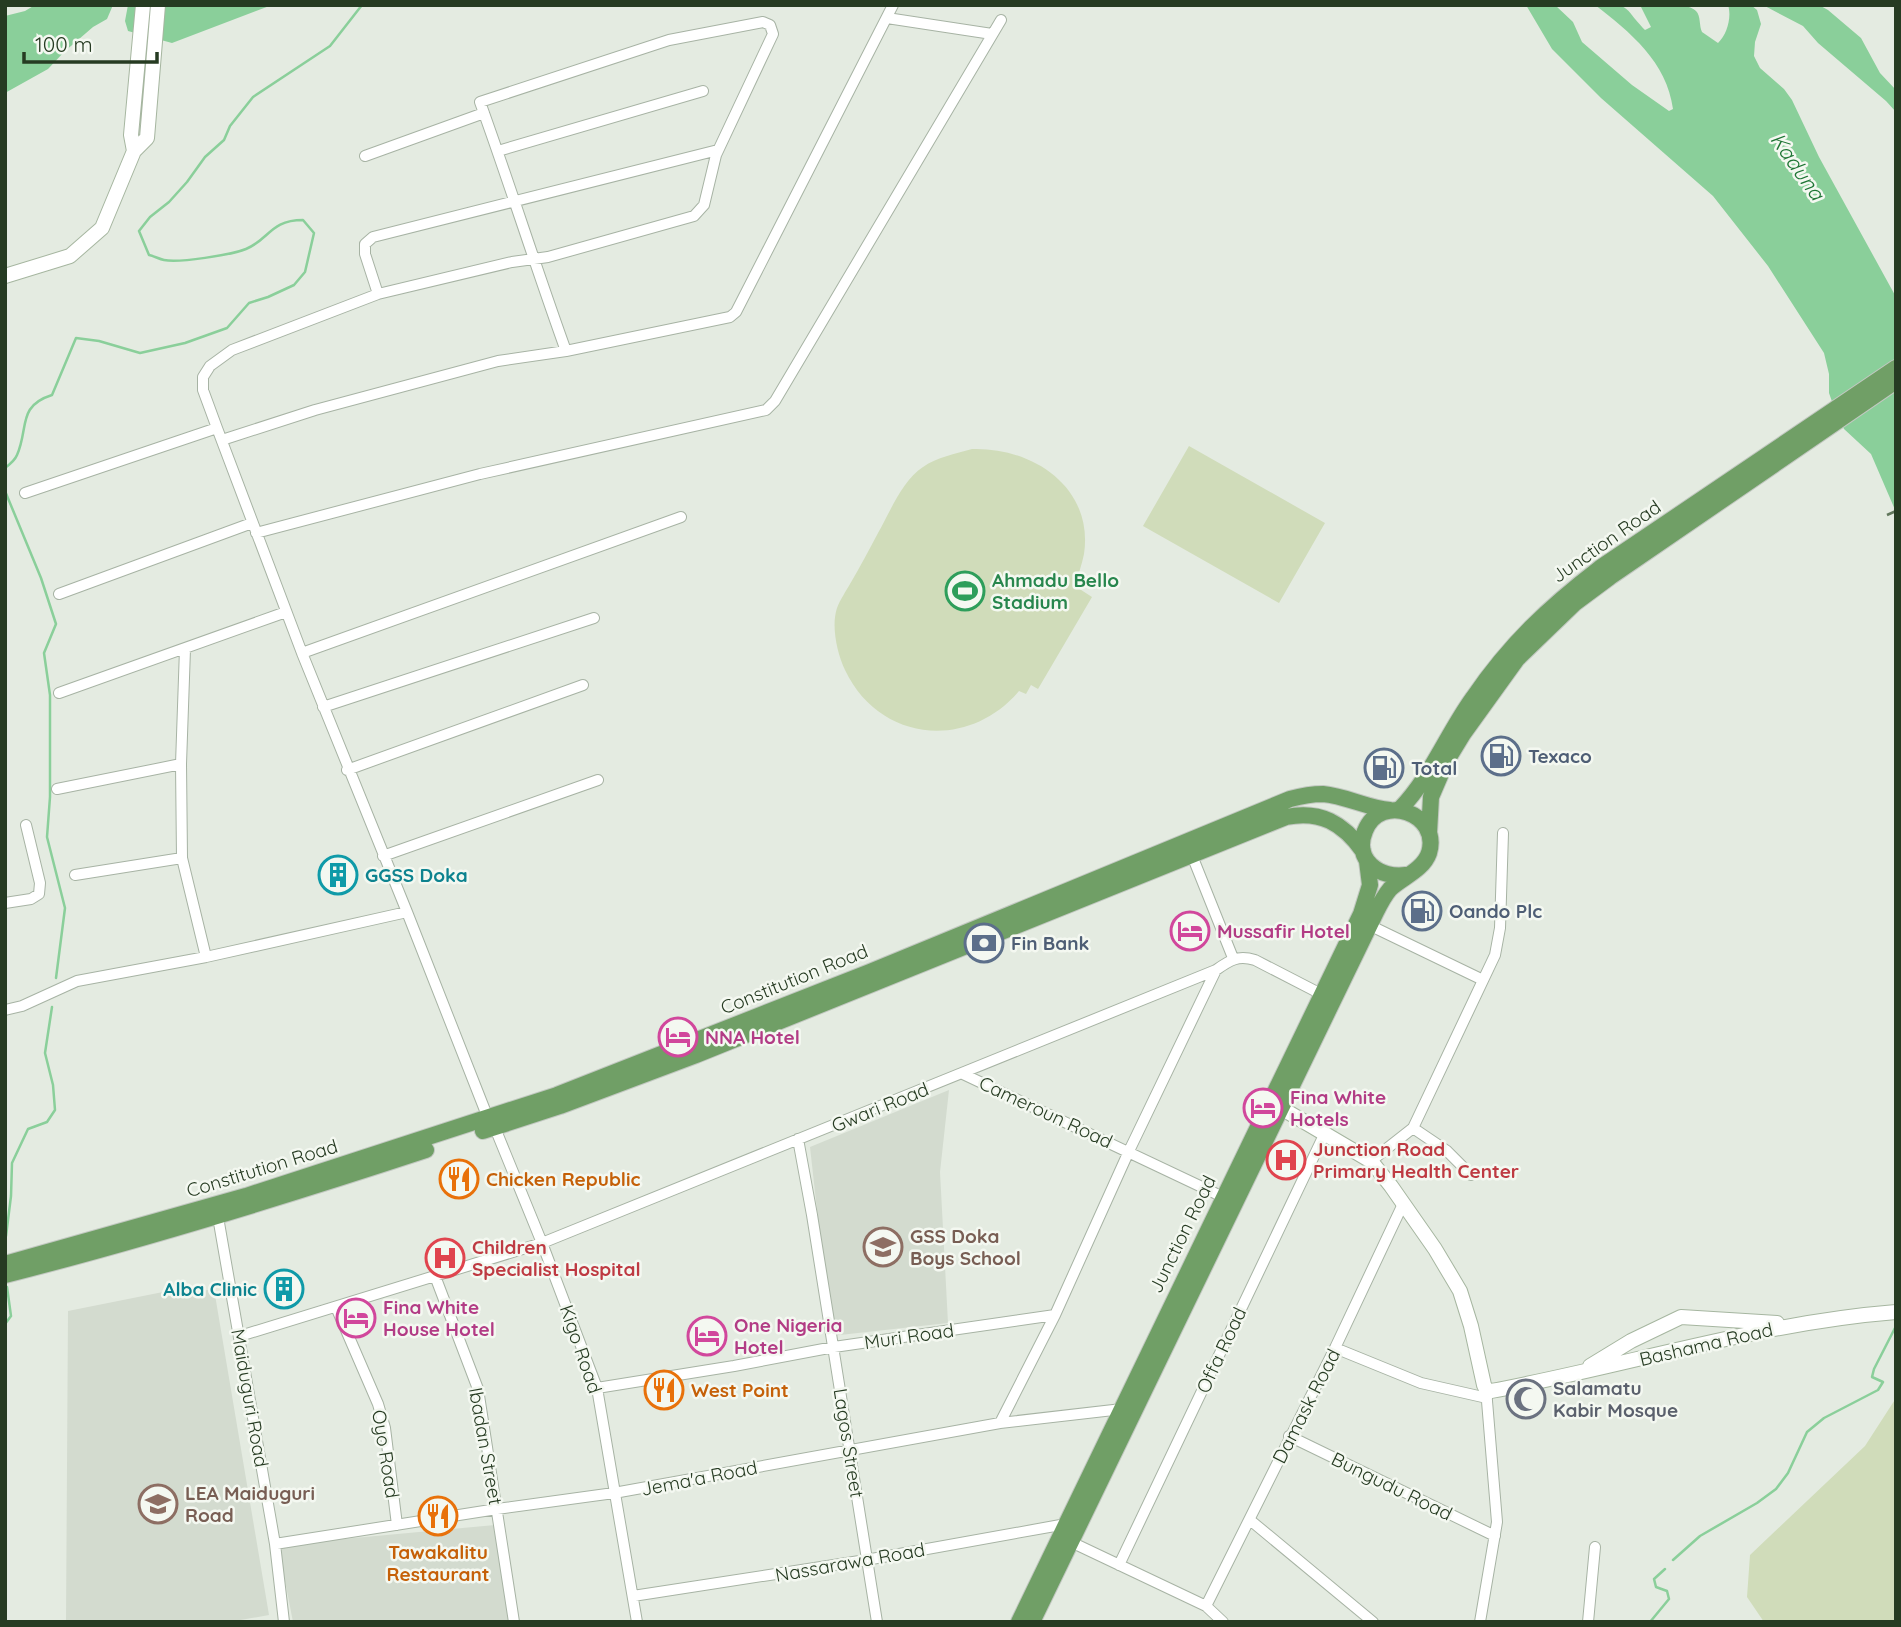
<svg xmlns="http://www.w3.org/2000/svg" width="1901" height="1627" viewBox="0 0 1901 1627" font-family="Quicksand,sans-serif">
<rect width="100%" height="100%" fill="#e4ebe1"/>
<path fill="#d3dbcf" d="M949,1090L940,1172L948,1323L831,1336L810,1147Z
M214,1289L269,1615L229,1622H66L68,1311L168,1291L169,1296Z
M495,1525L509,1622H293L278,1545Z"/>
<path fill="#d0dcba" d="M1189,446L1325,523L1279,603L1143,526Z
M972,449C1032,447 1094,487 1084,554C1082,564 1078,575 1075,586L1092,597L1038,689L1031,685L1026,694L1019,691C968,751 879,742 845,670C837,653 831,626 837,608C840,600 846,591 850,584C860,567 869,550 878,533C890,512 902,481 923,467C937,457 955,454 972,449Z
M1896,1398V1622H1764L1747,1597L1750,1555L1865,1446Z"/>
<path fill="#8acf9a" d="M35,5H113L107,19L93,27L64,52L48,69L5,93V16L25,11Z
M128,5H272L172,43L128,31L125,21Z
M1526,5H1555L1573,22L1582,42L1632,85L1669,111L1673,109C1667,62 1630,32 1595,5C1633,5 1621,5 1645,30L1651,27L1640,5C1653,5 1687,1 1696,11C1701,16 1699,26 1702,32L1718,43C1727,35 1732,17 1728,5H1751L1757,10L1761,24L1755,42L1754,56L1760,68L1784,89L1792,100L1819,157L1896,297V512L1871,454L1844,429L1835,410L1829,393V374L1824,353L1768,266L1713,196L1601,98L1552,49Z
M1763,5H1819L1828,10L1861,38L1880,73L1896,90V112L1886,101L1818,43L1803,26Z"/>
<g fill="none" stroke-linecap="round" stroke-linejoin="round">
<path stroke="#8acf9a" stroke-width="2.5" d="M5,468C9,465 15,460 17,455C29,428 17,406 52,395L76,338L99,341L140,353L185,343L227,328L249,303L268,297L294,285L305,272L314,233L303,220C270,220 270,239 246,249C231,255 179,263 164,260C159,259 154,256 149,255L139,231L150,217L169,202L187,182L205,157L224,140L230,126L253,97L330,46L362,5
M5,491L41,578L56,624L44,653L50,695V797L47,837L65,908L56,978
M6,1236L11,1196L12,1163L28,1129L47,1122L55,1110L53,1085L45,1053L52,1007
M5,1324L11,1316L7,1287
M1673,1560L1700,1536L1757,1503L1776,1489L1788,1473L1807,1432L1824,1418L1878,1390L1883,1382L1872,1377L1874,1369L1896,1326
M1650,1622L1669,1599L1667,1591L1656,1587L1654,1579L1665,1569"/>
<defs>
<path id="street" d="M887,18L992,34
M498,151L703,91
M365,156L484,113
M378,294L365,254V244L373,237L718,150
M222,440L315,410L498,361L566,351L730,317L736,312L893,5
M25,493L217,428
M256,533L480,474L766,410L775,401L1001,20
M59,594L252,523
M185,649L181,764L182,858L206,957
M302,653L681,517
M59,693L286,612
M323,707L594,618
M347,770L583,685
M57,789L181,764
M1191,853L1233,958
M383,856L598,780
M75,875L182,858
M5,903L31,899L39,894L40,883L26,825
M1369,925L1483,980
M5,1010L22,1006L77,981L206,957L407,912
M963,1074L1223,1197
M488,1118L407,912L302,653L217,428L203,390V377L210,366L232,350L378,294L512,262L548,257L694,216L704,205L716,155L773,34L770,25L763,22L669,40L480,102C510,185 536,268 566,351
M495,1128L542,1243L597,1388L637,1622
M1413,1128L1447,1151L1471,1175
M798,1139L812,1215L877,1622
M1371,1161L1413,1128L1495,955L1500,928L1503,833
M218,1217L275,1544L284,1622
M435,1276L478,1389L514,1622
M336,1307L378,1404L385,1428L397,1525
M240,1336L542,1243L1216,970C1230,960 1238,955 1255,960L1321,994
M1335,1348L1421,1383L1487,1398
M597,1388L734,1366L834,1347L1055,1315
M1000,1423L1055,1315L1129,1151L1216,970
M1289,1436L1495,1536
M1250,1520L1373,1622
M1071,1542L1206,1606L1223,1622
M275,1544L497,1509L614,1493L1000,1423L1122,1409
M1119,1565L1324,1135
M633,1596L866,1560L1066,1524
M1206,1606L1335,1348L1403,1204
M1480,1622L1497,1522L1486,1389
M1588,1622L1595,1547"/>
<path id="secondary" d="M134,151L131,135L143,5
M5,276L70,256L102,228L134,151L147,138L158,5
M1281,1108L1371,1161L1391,1186L1435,1249L1460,1291L1471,1326L1484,1385L1486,1389L1491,1391C1626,1366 1758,1323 1896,1312
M1590,1366L1631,1341L1681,1317L1777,1323"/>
<path id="primary" d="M1400,809C1431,777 1447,734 1473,698C1510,644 1548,608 1600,568L1896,368
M1429,833L1431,797L1446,762L1463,734L1517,659L1575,603L1610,577L1896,381
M483,1131L560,1106L696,1055L1286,817C1320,810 1343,823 1363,851
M5,1264L246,1196L557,1095L870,972L1290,799C1301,796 1312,794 1323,794C1346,796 1367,808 1390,810
M5,1275C147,1239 286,1196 426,1150
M1019,1622L1361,914L1370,885L1367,861
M1032,1622L1376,912C1380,904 1384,896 1390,889C1403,877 1423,870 1429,853C1441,813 1380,792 1365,831C1353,860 1380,879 1406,875"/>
</defs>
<use href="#street" stroke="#a7b3a4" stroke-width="12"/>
<use href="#secondary" stroke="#a6b6a0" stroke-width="16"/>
<use href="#primary" stroke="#c2c8c1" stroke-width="18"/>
<use href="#street" stroke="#fff" stroke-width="10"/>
<use href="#secondary" stroke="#fff" stroke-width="14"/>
<use href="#primary" stroke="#709f66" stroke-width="16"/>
<path stroke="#61775c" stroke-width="2.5" stroke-dasharray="14 7" stroke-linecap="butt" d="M1887,515L1896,511"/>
</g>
<defs>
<symbol id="stadium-ring" viewBox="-11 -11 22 22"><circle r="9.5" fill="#f4f8f1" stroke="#2e9e5b" stroke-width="1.5"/><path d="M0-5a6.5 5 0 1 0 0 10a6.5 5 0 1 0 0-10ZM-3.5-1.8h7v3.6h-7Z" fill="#2e9e5b"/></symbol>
<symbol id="fuel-ring" viewBox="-11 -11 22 22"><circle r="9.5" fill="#f4f8f1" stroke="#5c6f8a" stroke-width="1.5"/><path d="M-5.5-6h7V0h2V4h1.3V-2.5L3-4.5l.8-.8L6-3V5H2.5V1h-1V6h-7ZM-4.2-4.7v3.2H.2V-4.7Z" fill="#5c6f8a"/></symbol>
<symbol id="building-ring" viewBox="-11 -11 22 22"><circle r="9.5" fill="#f4f8f1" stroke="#0f9aa8" stroke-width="1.5"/><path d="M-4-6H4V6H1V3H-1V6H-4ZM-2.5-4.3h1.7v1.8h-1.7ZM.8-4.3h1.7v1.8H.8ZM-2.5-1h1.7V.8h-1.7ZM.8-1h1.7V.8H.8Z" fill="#0f9aa8"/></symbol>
<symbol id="hotel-ring" viewBox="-11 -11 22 22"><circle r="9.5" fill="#f4f8f1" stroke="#d1479c" stroke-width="1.5"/><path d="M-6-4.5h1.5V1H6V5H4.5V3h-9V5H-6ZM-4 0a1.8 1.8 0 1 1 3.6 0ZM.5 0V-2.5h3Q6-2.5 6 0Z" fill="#d1479c"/></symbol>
<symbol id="bank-ring" viewBox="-11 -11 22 22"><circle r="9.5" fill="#f4f8f1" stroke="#5c6f8a" stroke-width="1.5"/><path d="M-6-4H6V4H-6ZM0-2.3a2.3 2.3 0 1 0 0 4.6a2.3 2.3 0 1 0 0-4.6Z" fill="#5c6f8a"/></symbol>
<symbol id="hospital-ring" viewBox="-11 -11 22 22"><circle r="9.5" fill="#f4f8f1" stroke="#e0444e" stroke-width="1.5"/><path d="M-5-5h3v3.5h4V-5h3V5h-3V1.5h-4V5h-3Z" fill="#e0444e"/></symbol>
<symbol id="restaurant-ring" viewBox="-11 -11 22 22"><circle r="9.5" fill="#f4f8f1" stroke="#e8710a" stroke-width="1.5"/><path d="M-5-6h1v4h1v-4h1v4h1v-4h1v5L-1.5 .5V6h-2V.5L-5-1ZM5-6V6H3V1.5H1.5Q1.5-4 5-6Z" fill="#e8710a"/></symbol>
<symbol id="school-ring" viewBox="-11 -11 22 22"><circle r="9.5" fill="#f4f8f1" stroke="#8d6e63" stroke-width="1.5"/><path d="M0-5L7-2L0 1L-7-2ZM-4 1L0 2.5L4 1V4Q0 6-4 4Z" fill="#8d6e63"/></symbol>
<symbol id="mosque-ring" viewBox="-11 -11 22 22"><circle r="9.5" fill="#f4f8f1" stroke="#6b7280" stroke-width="1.5"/><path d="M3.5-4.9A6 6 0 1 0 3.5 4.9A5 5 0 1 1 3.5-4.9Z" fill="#6b7280"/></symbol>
</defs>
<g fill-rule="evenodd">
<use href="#stadium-ring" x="943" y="569" width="44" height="44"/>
<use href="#fuel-ring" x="1479" y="734" width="44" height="44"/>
<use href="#fuel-ring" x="1362" y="746" width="44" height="44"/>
<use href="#building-ring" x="316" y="853" width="44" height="44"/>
<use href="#fuel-ring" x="1400" y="889" width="44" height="44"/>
<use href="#hotel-ring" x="1168" y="909" width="44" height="44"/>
<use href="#bank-ring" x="962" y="921" width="44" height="44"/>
<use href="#hotel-ring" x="656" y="1015" width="44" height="44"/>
<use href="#hotel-ring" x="1241" y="1086" width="44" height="44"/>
<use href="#hospital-ring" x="1264" y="1138" width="44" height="44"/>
<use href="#restaurant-ring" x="437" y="1157" width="44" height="44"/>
<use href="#school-ring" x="861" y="1225" width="44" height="44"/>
<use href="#hospital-ring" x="423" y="1236" width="44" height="44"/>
<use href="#building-ring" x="262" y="1267" width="44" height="44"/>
<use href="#hotel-ring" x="334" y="1296" width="44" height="44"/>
<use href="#hotel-ring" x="685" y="1314" width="44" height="44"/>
<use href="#restaurant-ring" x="642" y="1368" width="44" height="44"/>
<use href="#mosque-ring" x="1504" y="1377" width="44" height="44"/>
<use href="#school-ring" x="136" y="1482" width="44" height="44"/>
<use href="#restaurant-ring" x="416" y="1494" width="44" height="44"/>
</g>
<g text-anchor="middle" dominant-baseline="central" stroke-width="5" stroke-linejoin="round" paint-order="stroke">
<g font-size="19" fill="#263b22" stroke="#f4f8f1">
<text transform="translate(1606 541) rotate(-35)">Junction Road</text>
<text transform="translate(794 979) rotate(-22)">Constitution Road</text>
<text transform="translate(880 1107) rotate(-22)">Gwari Road</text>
<text transform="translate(1046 1112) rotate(25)">Cameroun Road</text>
<text transform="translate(262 1168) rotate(-17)">Constitution Road</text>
<text transform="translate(1182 1234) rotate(-64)">Junction Road</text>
<text transform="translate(909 1336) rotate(-8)">Muri Road</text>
<text transform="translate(1706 1344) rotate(-13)">Bashama Road</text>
<text transform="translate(581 1349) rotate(71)">Kigo Road</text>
<text transform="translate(1221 1350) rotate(-65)">Offa Road</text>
<text transform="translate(250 1398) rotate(80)">Maiduguri Road</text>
<text transform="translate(1306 1406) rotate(-63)">Damask Road</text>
<text transform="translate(849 1443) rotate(81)">Lagos Street</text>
<text transform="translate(486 1446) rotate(80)">Ibadan Street</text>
<text transform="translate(386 1454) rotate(81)">Oyo Road</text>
<text transform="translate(699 1478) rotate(-11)">Jema'a Road</text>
<text transform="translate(1392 1486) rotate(26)">Bungudu Road</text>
<text transform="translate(850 1562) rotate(-10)">Nassarawa Road</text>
</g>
<g font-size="19" font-weight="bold" fill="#27864d" stroke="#f4f8f1" text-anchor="start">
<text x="992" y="580">Ahmadu Bello<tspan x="992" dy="22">Stadium</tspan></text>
</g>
<g font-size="19" font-weight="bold" fill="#4e5e75" stroke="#f4f8f1" text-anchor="start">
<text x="1528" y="756">Texaco</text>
<text x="1411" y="768">Total</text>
<text x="1449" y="911">Oando Plc</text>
<text x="1011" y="943">Fin Bank</text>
</g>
<g font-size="19" font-weight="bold" fill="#0d838f" stroke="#f4f8f1" text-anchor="start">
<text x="365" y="875">GGSS Doka</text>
<text x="257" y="1289" text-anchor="end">Alba Clinic</text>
</g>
<g font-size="19" font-weight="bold" fill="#b23c85" stroke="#f4f8f1" text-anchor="start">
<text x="1217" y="931">Mussafir Hotel</text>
<text x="705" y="1037">NNA Hotel</text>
<text x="1290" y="1097">Fina White<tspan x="1290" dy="22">Hotels</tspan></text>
<text x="383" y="1307">Fina White<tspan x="383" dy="22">House Hotel</tspan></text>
<text x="734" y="1325">One Nigeria<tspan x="734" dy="22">Hotel</tspan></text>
</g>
<g font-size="19" font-weight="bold" fill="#be3a42" stroke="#f4f8f1" text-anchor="start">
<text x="1313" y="1149">Junction Road<tspan x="1313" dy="22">Primary Health Center</tspan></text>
<text x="472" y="1247">Children<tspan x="472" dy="22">Specialist Hospital</tspan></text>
</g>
<g font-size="19" font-weight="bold" fill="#c56008" stroke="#f4f8f1" text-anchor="start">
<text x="486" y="1179">Chicken Republic</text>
<text x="691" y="1390">West Point</text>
<text x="438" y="1552" text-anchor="middle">Tawakalitu<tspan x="438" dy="22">Restaurant</tspan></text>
</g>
<g font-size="19" font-weight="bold" fill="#785e54" stroke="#f4f8f1" text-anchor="start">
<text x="910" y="1236">GSS Doka<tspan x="910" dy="22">Boys School</tspan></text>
<text x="185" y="1493">LEA Maiduguri<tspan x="185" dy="22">Road</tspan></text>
</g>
<g font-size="19" font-weight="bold" fill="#5b616d" stroke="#f4f8f1" text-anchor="start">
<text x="1553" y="1388">Salamatu<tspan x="1553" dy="22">Kabir Mosque</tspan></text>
</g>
<g font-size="21" font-style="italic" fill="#1e7534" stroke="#f4f8f1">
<text transform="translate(1798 166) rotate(55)">Kaduna</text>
</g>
</g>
<rect width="1901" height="1627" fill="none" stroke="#263b22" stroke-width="14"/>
<path d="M24 52v10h133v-10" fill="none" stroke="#263b22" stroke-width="3.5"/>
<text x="35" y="52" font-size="21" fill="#263b22" stroke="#f4f8f1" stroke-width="5" paint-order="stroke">100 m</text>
</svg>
